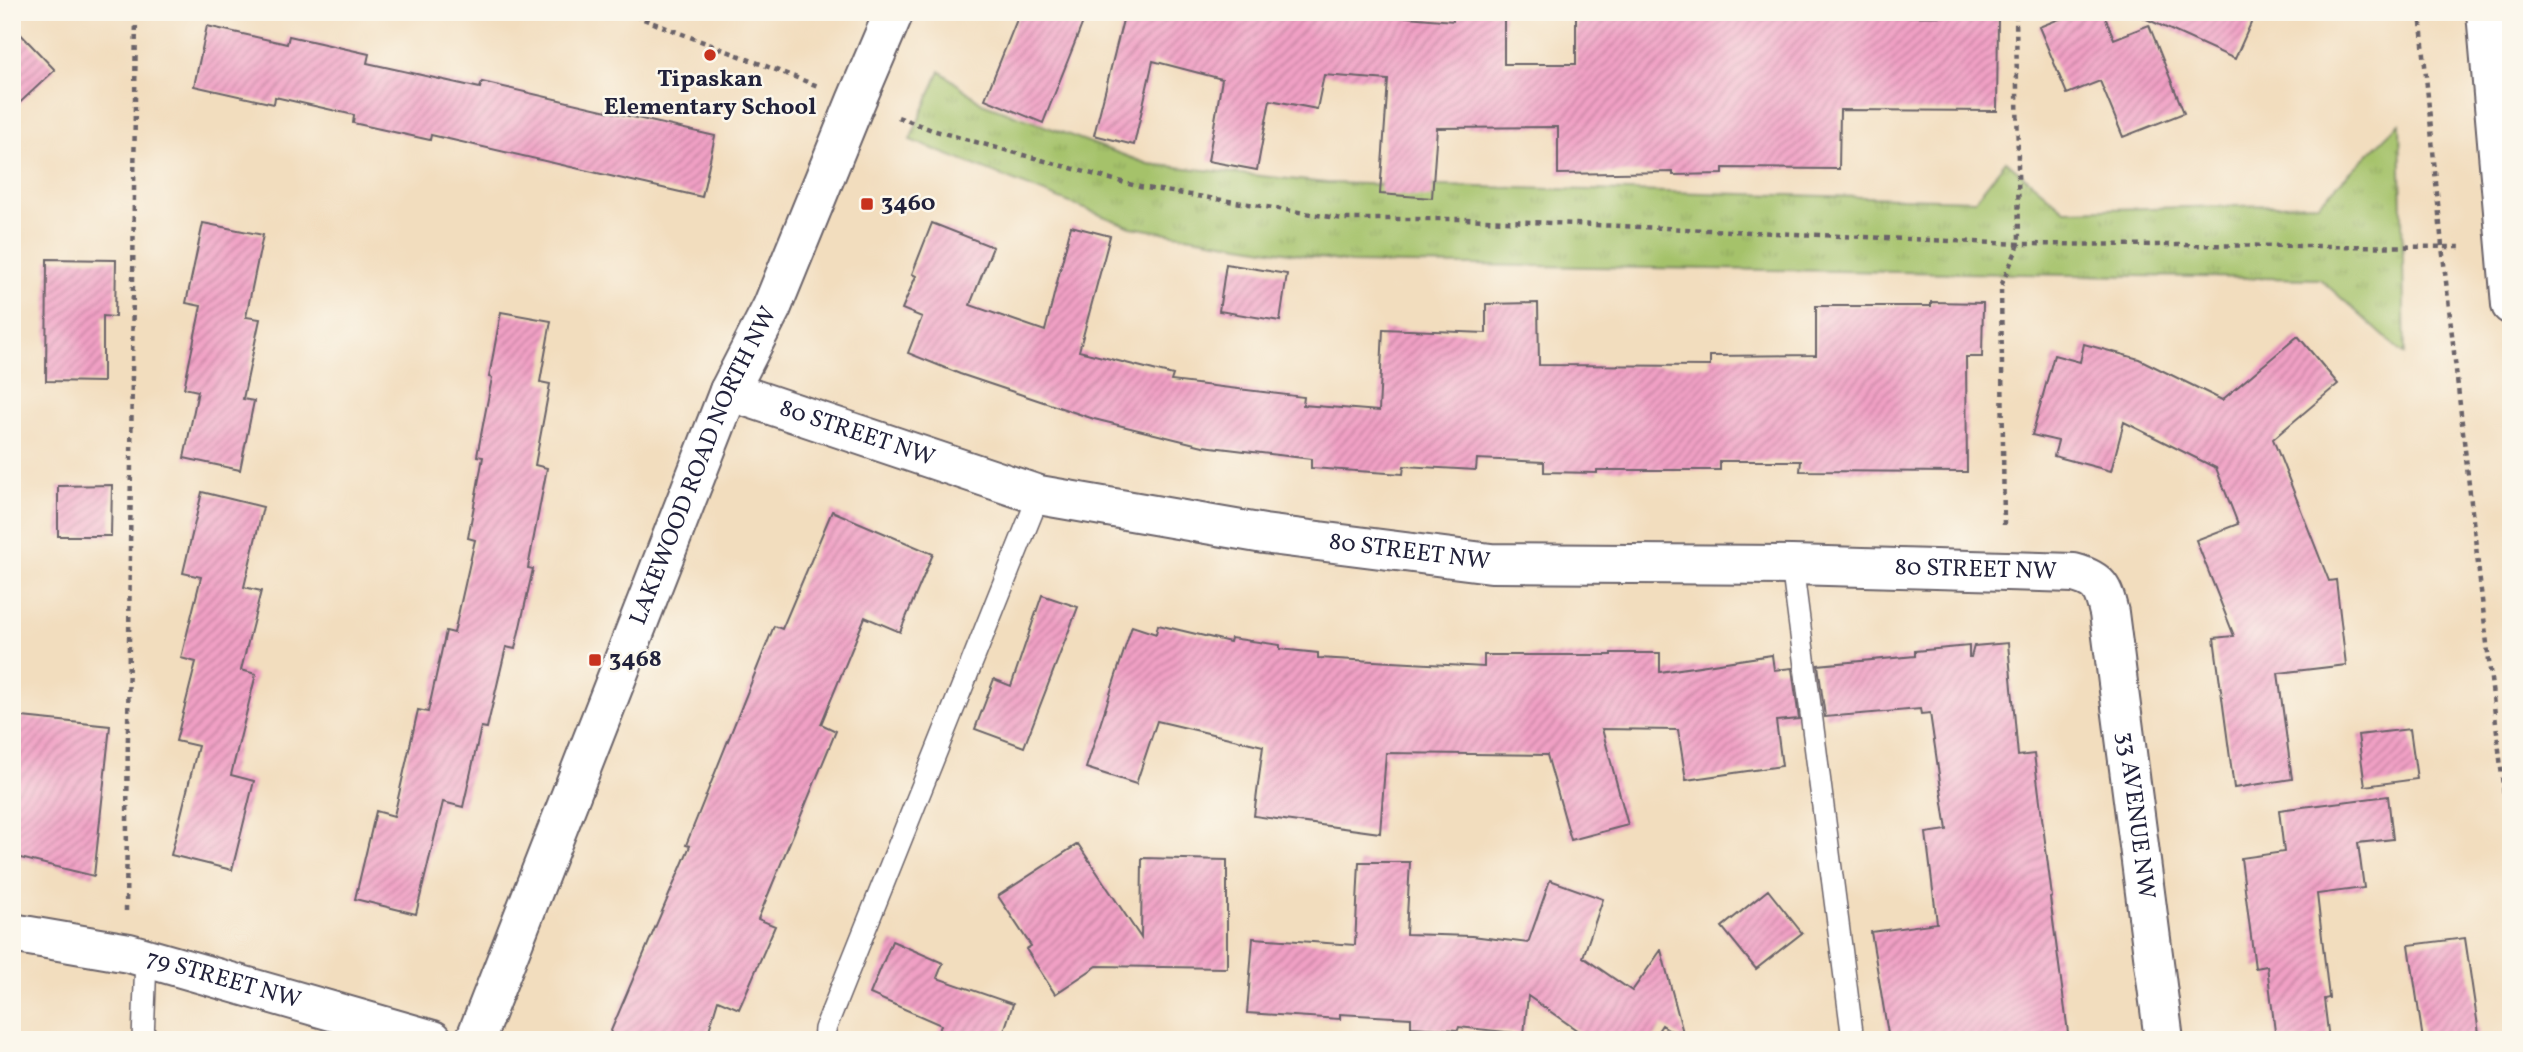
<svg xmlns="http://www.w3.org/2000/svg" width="2523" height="1052" viewBox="0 0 2523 1052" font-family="Vollkorn,serif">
<defs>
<pattern id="grass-tufts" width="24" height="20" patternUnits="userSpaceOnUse" patternTransform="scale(1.75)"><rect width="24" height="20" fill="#a5c26a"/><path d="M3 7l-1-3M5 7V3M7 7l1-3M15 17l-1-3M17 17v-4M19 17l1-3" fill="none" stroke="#8ea65d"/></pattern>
<pattern id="building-hatch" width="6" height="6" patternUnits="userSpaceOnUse" patternTransform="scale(1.75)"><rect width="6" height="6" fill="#f1a0c5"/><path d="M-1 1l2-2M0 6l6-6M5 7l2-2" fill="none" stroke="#c382a1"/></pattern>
</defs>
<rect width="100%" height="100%" fill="#fbf7ec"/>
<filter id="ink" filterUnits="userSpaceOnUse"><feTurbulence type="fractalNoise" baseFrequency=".0143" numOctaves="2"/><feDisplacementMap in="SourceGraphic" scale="14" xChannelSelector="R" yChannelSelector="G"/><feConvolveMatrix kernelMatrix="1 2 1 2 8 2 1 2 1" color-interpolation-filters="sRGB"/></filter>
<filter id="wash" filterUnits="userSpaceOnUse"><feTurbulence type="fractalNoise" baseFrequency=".00686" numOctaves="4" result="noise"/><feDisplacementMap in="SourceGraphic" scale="28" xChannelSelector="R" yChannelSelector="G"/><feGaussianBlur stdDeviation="1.57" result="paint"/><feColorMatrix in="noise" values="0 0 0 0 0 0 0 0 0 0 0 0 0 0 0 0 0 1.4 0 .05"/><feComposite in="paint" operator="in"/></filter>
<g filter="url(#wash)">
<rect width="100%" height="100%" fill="#f2ddbe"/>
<path fill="url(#grass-tufts)" stroke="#647252" stroke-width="2" d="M940,71L982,103L1148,164L1327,183L1975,200L2006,161L2065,210L2318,204L2400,123L2405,355L2320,279L1351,263L1131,227L910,140Z"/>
<g id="blocks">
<path fill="url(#building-hatch)" d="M1020,12H1087L1043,123L985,99Z
M1125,12H1348L1453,21L1452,12H1504V64H1576V13L1777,12V17L1998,16L1997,111L1840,110L1839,169L1723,168V174L1673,175V172L1558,174V127L1437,128L1432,198L1380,194L1388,80L1324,75L1317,109L1270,100L1257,170L1208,161L1222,79L1153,61L1134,145L1094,135Z
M2077,12H2103L2114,39L2149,25L2184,113L2123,137L2100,81L2067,94L2039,27Z
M2131,12H2256L2235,59Z
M12,25L55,70L12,110Z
M207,26L287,44L289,36L369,54L367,63L480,88L482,82L715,136L702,197L431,135L430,140L353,123L354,115L275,97L274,104L194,86Z
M203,223L263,235L246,317L260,319L243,399L254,401L240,470L184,458L198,391L184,388L201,306L186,303Z
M932,223L993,247L970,305L1045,331L1071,226L1110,236L1079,351L1173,375L1171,381L1304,397L1303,405L1379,411L1383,329L1486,333V304L1538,303L1539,365L1710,366V356L1816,355V306H1931V302L1983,303L1982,357H1966L1967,472L1800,471L1801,461H1720V470H1597V473L1544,472V462L1477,459L1476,470L1404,466L1403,474L1311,468V459L1203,446L1094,419L960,374L908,353L922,317L902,309L916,276L912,274Z
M47,259L116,260L115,317L103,316V382L46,381Z
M1226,264L1287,274L1280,321L1219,311Z
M501,312L551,321L540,382L550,384L535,465L547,468L528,568L533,569L515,649L506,647L487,728L481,727L463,807L443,802L416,914L355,899L376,811L394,816L418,710L428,712L446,631L454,633L475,540L468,538L483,457L477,456L492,378L489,377Z
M2298,336L2338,384L2273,439L2329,581L2336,580L2346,665L2278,673L2292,779L2234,788L2214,638L2234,636L2196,540L2238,524L2216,468L2124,422L2111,471L2054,456L2058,441L2032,435L2054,355L2080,362L2084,344L2139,359L2222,400Z
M112,485L111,536H58V486Z
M202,492L263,507L244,587L261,591L241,670L256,674L231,775L254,781L232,870L171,855L198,746L176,741L196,662L181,658L201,577L183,573Z
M832,511L933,554L900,632L865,617L821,724L836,731L758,919L775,926L739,1009L718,1000L706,1040H607L690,846L686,845L774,626L782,629Z
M1042,595L1078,607L1024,747L975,729L994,679L1011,686Z
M1158,625L1230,642L1231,638L1280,645V649L1318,653V658L1484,667V655H1611V653H1660V672L1772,655L1774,670L1792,668L1799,719L1776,721L1782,766L1686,780L1678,730L1602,729L1628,825L1571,840L1547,755L1386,753L1380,833L1254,816L1263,746L1157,721L1136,784L1086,768L1132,626L1156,634Z
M2008,643L2018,756L2034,754L2052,897L2050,898L2069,1040H1889L1871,932L1937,923L1926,833L1947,830L1930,713L1921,714L1920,709L1825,717L1818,665L1915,656V651L1969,646V657H1971L1974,646Z
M12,716L110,726L94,876L12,856Z
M2410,729L2417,779L2365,786L2358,735Z
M2388,796L2393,839L2358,843L2364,888L2317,894L2329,998L2324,999L2329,1040H2276L2267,966L2255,968L2241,858L2284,852L2279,810Z
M1078,844L1141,938L1142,858L1227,860V968L1097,966L1055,994L1026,949L1031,946L998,896Z
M1359,862H1410L1406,934L1472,936L1528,943L1550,880L1603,899L1583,957L1632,991L1661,950L1685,1040L1662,1025L1652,1040H1591L1528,996L1524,1034L1459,1027L1458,1030L1411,1027V1018L1340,1014V1019L1247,1013L1253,938L1355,945Z
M1768,890L1802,933L1756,969L1722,927Z
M2465,938L2480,1040H2423L2409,945Z
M892,941L943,963L937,978L1013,1004L1001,1040H936L941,1025L870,994Z"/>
</g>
</g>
<g filter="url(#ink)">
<use href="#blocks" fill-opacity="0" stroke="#6b6369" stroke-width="2"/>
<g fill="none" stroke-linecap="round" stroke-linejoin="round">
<defs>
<path id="lane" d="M1792,565L1853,1040
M143,1040L146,958
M824,1040L825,1029L1039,495"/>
<g id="street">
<path id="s1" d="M729,391L1039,495L1264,534L1491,563L1792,565L2074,573C2100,580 2103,588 2109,613L2164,1040"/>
<path id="s2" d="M12,933L129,953L433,1040"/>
</g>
<g id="secondary">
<path d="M2486,12L2511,305"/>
<path id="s3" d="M475,1040L729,391L772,307L856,101L894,12"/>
</g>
</defs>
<use href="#lane" stroke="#6b6369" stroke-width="24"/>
<use href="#street" stroke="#6b6369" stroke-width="42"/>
<use href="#secondary" stroke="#6b6369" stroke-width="42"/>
<path stroke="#6b6369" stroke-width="4.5" stroke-dasharray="5 5" stroke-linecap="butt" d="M625,12L818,86
M2420,12L2442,246L2511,856
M898,117L932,130L1140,187L1343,219H1463L2019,244L2463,247
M2004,525L2001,286L2019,244L2016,12
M126,911L136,12"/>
<use href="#lane" stroke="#fff" stroke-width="21"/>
<use href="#street" stroke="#fff" stroke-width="38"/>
<use href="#secondary" stroke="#fff" stroke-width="38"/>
</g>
</g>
<g fill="#c8321e" stroke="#fbf7ec" stroke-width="2.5">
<circle cx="710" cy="55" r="7"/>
<rect x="860" y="197" width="14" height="14" rx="3.5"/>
<rect x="588" y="653" width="14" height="14" rx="3.5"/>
</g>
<g text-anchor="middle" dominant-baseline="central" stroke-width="5" stroke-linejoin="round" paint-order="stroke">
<g font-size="24" font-weight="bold" fill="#22223b" stroke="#fbf7ec" text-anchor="start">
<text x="710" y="80" text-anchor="middle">Tipaskan<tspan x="710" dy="28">Elementary School</tspan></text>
<text x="881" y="204">3460</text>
<text x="609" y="660">3468</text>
</g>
<g font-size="24" fill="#22223b" stroke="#fbf7ec">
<text stroke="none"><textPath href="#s1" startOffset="135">80 STREET NW</textPath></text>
<text stroke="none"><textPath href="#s3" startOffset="618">LAKEWOOD ROAD NORTH NW</textPath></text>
<text stroke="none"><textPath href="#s1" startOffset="702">80 STREET NW</textPath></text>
<text stroke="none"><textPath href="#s1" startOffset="1269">80 STREET NW</textPath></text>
<text stroke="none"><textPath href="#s1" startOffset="1629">33 AVENUE NW</textPath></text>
<text stroke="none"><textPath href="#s2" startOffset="217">79 STREET NW</textPath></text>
</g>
</g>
<rect width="2523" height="1052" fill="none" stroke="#fbf7ec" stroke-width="42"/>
</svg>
